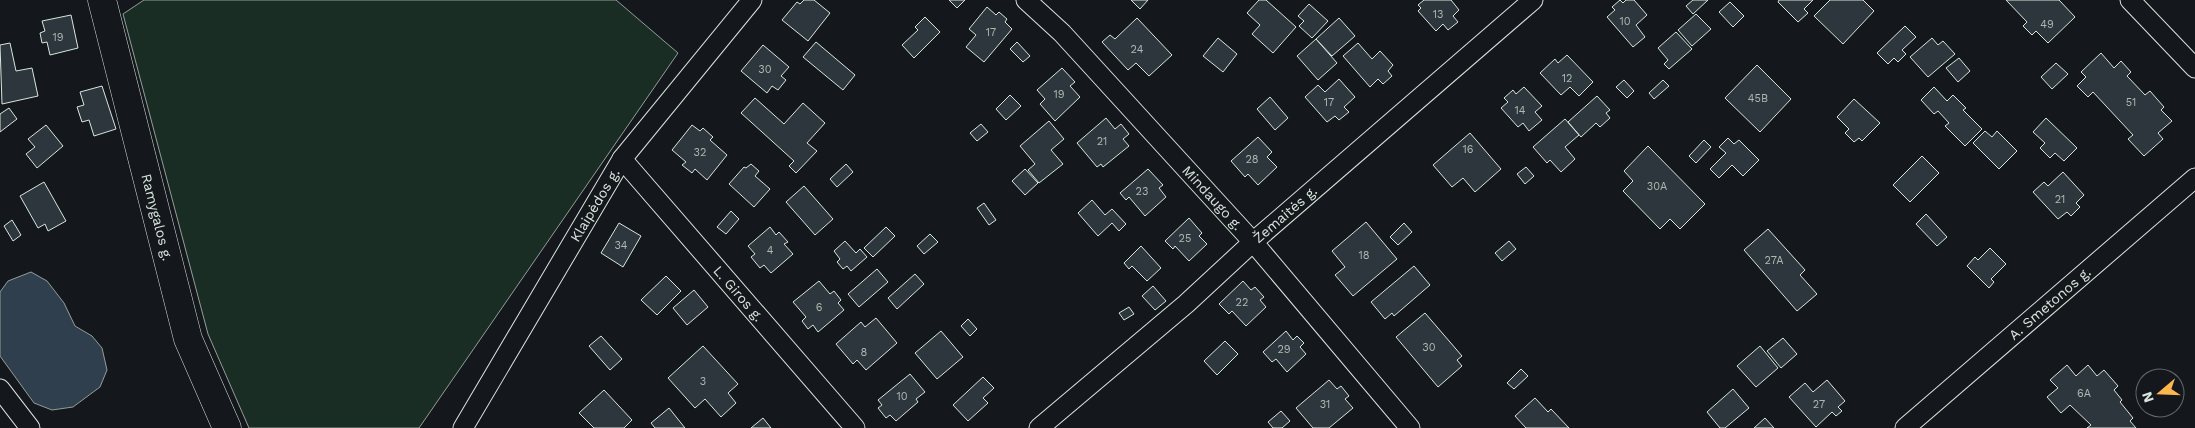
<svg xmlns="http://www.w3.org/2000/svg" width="2195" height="428" viewBox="0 0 2195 428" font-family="'Work Sans',sans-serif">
<rect width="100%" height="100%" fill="#14181c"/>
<path fill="#1a2d24" stroke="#939e99" d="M144,0H616L678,53L419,428H249L208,334L123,14Z"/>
<path fill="#2f3f4d" stroke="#939e99" d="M31,272L47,281L64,303L75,326L92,336L102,348L107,370L100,387L73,407L52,410L34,403L0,356V292L8,281Z"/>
<path fill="#2c363c" stroke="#d8e6dc" d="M804,0H814L830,13L808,41L782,20L797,2L800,4Z
M949,0H965L957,8Z
M1131,0H1148L1140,9Z
M1259,0H1266L1296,27L1273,53L1252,34L1260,25L1247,13Z
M1424,0H1451L1459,10L1453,16L1458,22L1448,30L1443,24L1436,31L1418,11L1421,8L1418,5Z
M1620,0L1623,3L1626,0H1634L1647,15L1636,25L1645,37L1633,47L1607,17L1615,10L1612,7Z
M1693,0H1708L1693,14L1686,6Z
M1779,0H1813L1804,9L1808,13L1798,22L1778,2Z
M1830,0H1863L1874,11L1843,44L1814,16Z
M2006,0H2059L2075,17L2048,43L2036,31L2032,35L2023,26L2027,22Z
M1730,2L1744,16L1733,27L1719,12Z
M1309,4L1328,21L1312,38L1299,26L1304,21L1298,16Z
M987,7L996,15L999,12L1007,19L1005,22L1012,29L984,62L966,47L976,35L969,29Z
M1696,14L1711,29L1692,46L1678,30Z
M71,15L78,48L50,55L47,42L42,43L40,33L45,31L42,21Z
M925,17L940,32L914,58L902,45L918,30L915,27Z
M1137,18L1172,55L1149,76L1136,63L1128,70L1102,42L1110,35L1115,39Z
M1339,18L1355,36L1332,56L1316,39Z
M1905,26L1916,37L1902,50L1906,54L1898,62L1894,58L1888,64L1877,53Z
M1676,32L1692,49L1669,69L1664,64L1668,60L1658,48Z
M1218,38L1237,54L1223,72L1203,56Z
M1932,38L1938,45L1943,41L1955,54L1928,77L1910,57Z
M1316,39L1337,63L1318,80L1297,56Z
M816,42L855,75L843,90L803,57Z
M1017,42L1030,56L1023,62L1010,49Z
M10,43L16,71L32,68L38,96L2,104L0,45Z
M1358,43L1372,59L1380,51L1393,65L1388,71L1392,76L1383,84L1378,79L1370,87L1343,56Z
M763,45L789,67L781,76L786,80L778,90L772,86L767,93L741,71Z
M2101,53L2114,68L2121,61L2131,72L2127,76L2145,95L2150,91L2164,107L2161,110L2172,121L2158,133L2163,139L2144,156L2128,139L2133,135L2093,92L2088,97L2077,86L2086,77L2081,72Z
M1567,55L1593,82L1579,96L1570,87L1561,95L1540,73L1555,59L1558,63Z
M1959,58L1970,71L1958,82L1946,68Z
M2056,63L2068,74L2052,89L2041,77Z
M1757,65L1791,99L1760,132L1725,98Z
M1062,68L1075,82L1070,86L1080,97L1055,121L1040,104L1045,99L1037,90Z
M1339,79L1355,97L1344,107L1349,112L1339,120L1335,116L1327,122L1305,97L1318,85L1325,92Z
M1624,80L1634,91L1627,98L1616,87Z
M1663,80L1669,86L1654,99L1649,93Z
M102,86L116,129L94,136L89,120L82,122L77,107L84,105L80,92Z
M1524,87L1542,106L1535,112L1542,120L1529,131L1523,123L1518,127L1501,108L1508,102L1504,98L1513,90L1516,94Z
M1934,87L1947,101L1953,95L1966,108L1963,110L1982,129L1965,146L1945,126L1949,123L1938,111L1934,114L1921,100Z
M1010,95L1021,106L1006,120L996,109Z
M1597,96L1610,110L1606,113L1610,118L1600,127L1596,123L1581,137L1568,122Z
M1270,97L1288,118L1275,130L1257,109Z
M755,98L784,124L803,103L825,123L807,143L817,151L796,173L789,166L794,161L741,113Z
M1854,99L1880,123L1862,141L1859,138L1854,142L1845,133L1849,129L1837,117Z
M9,108L17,119L0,132V114Z
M1106,118L1115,129L1121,124L1129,134L1123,139L1129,146L1103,167L1101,164L1097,167L1077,143Z
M2046,118L2077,148L2064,161L2055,153L2050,158L2040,148L2045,143L2033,132Z
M1565,119L1579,135L1565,147L1575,159L1561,172L1550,160L1547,163L1533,147Z
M1049,121L1064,139L1051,150L1063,164L1039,183L1028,170L1035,164L1020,146Z
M981,124L988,132L977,141L970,133Z
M46,125L63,146L37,168L26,154L35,147L28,139Z
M692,125L700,131L703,128L713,137L710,140L727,155L707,180L695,169L692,173L682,165L686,162L672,150Z
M1985,131L1992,137L1997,131L2017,151L1999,169L1973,143Z
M1470,133L1501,169L1475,192L1463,178L1452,187L1433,165Z
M1258,137L1272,152L1267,157L1277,167L1258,185L1248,174L1245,177L1231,161Z
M1728,138L1734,144L1739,140L1759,160L1743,176L1732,165L1719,178L1710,169L1726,153L1719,147Z
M1704,140L1711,147L1696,163L1689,156Z
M1648,146L1705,204L1680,229L1670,219L1660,229L1623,191L1633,181L1624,171Z
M1922,156L1939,173L1910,202L1893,185Z
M751,164L759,171L755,176L770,189L754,207L729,184L744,167L746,168Z
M846,164L853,172L837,187L830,179Z
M1526,167L1534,176L1525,184L1517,174Z
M1025,169L1038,183L1025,195L1012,181Z
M1148,169L1163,185L1159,188L1166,197L1145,216L1129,197L1126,200L1120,193Z
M2063,172L2084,195L2076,203L2080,207L2071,216L2067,212L2058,219L2033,192L2044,182L2048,186Z
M44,182L66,221L48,231L45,224L38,228L20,196Z
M804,186L833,219L815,235L786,202Z
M1092,200L1105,215L1112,209L1126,224L1119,231L1112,223L1098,236L1078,213Z
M984,203L996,220L989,225L977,208Z
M731,211L739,219L726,234L717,227Z
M1926,214L1947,237L1937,246L1916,224Z
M1189,218L1202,233L1199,236L1207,244L1189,261L1175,246L1173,249L1165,241Z
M12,220L21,235L13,241L4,226Z
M1366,222L1397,259L1353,296L1335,275L1345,267L1332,251Z
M619,223L641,236L623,267L601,253Z
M1404,223L1412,232L1398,245L1390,237Z
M770,227L776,235L779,232L788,242L784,244L793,254L771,273L764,265L760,268L751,257L755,254L748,246Z
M886,227L895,236L873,257L864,248Z
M1768,229L1805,270L1800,275L1817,294L1797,311L1744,250Z
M930,234L938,242L924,254L917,246Z
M845,241L856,253L860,249L867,257L851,271L847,266L843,269L837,262L840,259L834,251Z
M1509,241L1516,249L1502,261L1495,253Z
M1141,246L1161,268L1147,281L1132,266L1129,269L1124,263Z
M1990,248L2006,264L1991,279L1994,282L1989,288L1967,266L1975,257L1978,260Z
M1414,266L1430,285L1394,316L1392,313L1385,319L1371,302Z
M877,269L888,282L859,307L848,294Z
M915,274L924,284L897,309L888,298Z
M666,276L681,291L657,315L641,300Z
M819,281L830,294L834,291L841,300L838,303L844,310L818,332L813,325L808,329L802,321L806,317L793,302Z
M1243,281L1251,290L1255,287L1264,297L1260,300L1266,307L1246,326L1232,311L1229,314L1219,304Z
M1153,286L1166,301L1155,310L1142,296Z
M694,290L708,307L687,325L673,308Z
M1129,307L1134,314L1124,320L1119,313Z
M1425,313L1462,356L1457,360L1462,366L1438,387L1396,337Z
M876,318L897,343L866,370L857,360L853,364L836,344L861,322L865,327Z
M968,319L977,329L970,336L961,326Z
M941,331L963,357L937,379L915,353Z
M1286,331L1293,340L1297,336L1304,343L1300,347L1306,354L1287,372L1276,359L1272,362L1263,352Z
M601,336L622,359L610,370L589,346Z
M1783,338L1797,354L1781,368L1767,351Z
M1225,341L1238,354L1217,375L1204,361Z
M703,346L738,384L728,393L736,403L721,417L705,399L695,408L668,378Z
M1760,346L1778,368L1756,387L1737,366Z
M2067,365L2076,376L2088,365L2097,376L2104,370L2118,386L2114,390L2122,400L2120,402L2133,418L2130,421L2136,428H2087L2091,425L2070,405L2061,413L2047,397L2058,388L2050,380Z
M1521,369L1528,376L1514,389L1507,383Z
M910,374L925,392L916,399L918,402L896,421L890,415L886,418L878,408L882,405L878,400Z
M983,377L994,388L983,398L988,403L968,421L953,405Z
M1329,380L1337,389L1341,386L1349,396L1345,399L1353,408L1329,428H1313L1296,408Z
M1827,380L1845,401L1838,407L1842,411L1836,416L1832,412L1816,427L1789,397L1805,383L1813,392Z
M1733,389L1749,408L1725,428H1720L1707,412Z
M604,390L632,420L624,428H594L579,413Z
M1535,398L1548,412L1551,409L1569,428H1526L1515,416Z
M669,408L685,428H655L651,423Z
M1281,411L1290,421L1282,428H1273L1268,422Z
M763,418L771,428H751Z
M1765,418L1774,428H1754Z"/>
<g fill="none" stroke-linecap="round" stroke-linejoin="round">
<defs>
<g id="minor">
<path id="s1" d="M1026,0L1062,33L1253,242L1410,428"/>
<path d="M2130,0L2195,68"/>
<path id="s2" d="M622,159L855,428"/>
<path d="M0,389L30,428"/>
<path id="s3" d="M463,428L622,159L752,0"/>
<path id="s4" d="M1039,428L1186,304L1253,242L1533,0"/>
<path id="s5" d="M1905,428L2195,178"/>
</g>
<g id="secondary">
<path id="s6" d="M102,0L188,339L227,428"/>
</g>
</defs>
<use href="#minor" stroke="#d8e6dc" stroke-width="21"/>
<use href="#secondary" stroke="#d8e6dc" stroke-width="29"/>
<use href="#minor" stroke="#14181c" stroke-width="19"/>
<use href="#secondary" stroke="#14181c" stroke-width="28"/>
</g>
<g text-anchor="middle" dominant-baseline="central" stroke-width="4" stroke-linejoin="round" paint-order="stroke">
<g font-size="11" fill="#adbab4">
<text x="1438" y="14">13</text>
<text x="1625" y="21">10</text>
<text x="2047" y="24">49</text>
<text x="991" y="32">17</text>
<text x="58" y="37">19</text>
<text x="1137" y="49">24</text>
<text x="765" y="69">30</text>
<text x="1567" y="78">12</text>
<text x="1059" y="94">19</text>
<text x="1758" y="98">45B</text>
<text x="1329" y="102">17</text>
<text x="2131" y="102">51</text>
<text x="1520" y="110">14</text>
<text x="1102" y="141">21</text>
<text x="1468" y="149">16</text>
<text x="700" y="152">32</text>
<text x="1252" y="159">28</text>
<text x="1657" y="186">30A</text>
<text x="1142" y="191">23</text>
<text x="2060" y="199">21</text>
<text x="1185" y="238">25</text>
<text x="621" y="245">34</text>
<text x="770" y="250">4</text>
<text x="1364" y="255">18</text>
<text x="1774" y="260">27A</text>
<text x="1242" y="302">22</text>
<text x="819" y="307">6</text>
<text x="1429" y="347">30</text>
<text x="1284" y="349">29</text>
<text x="864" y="352">8</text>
<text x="703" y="381">3</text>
<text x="2084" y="393">6A</text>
<text x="902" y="396">10</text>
<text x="1325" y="404">31</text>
<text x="1819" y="404">27</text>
</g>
<g font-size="14" fill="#d8e6dc" stroke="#14181c">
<text stroke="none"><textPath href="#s1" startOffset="272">Mindaugo g.</textPath></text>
<text stroke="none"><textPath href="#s3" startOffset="259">Klaipėdos g.</textPath></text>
<text stroke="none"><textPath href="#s4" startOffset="326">Žemaitės g.</textPath></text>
<text stroke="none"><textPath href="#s6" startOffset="224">Ramygalos g.</textPath></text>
<text stroke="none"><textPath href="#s2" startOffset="178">L. Giros g.</textPath></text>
<text stroke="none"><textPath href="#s5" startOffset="191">A. Smetonos g.</textPath></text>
</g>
</g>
<g transform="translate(2160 393) rotate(251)"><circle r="24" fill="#14181c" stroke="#626a69"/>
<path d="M0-4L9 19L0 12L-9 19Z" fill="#ffb74d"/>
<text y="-8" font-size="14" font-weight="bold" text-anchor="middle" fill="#d8e6dc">N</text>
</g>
</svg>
